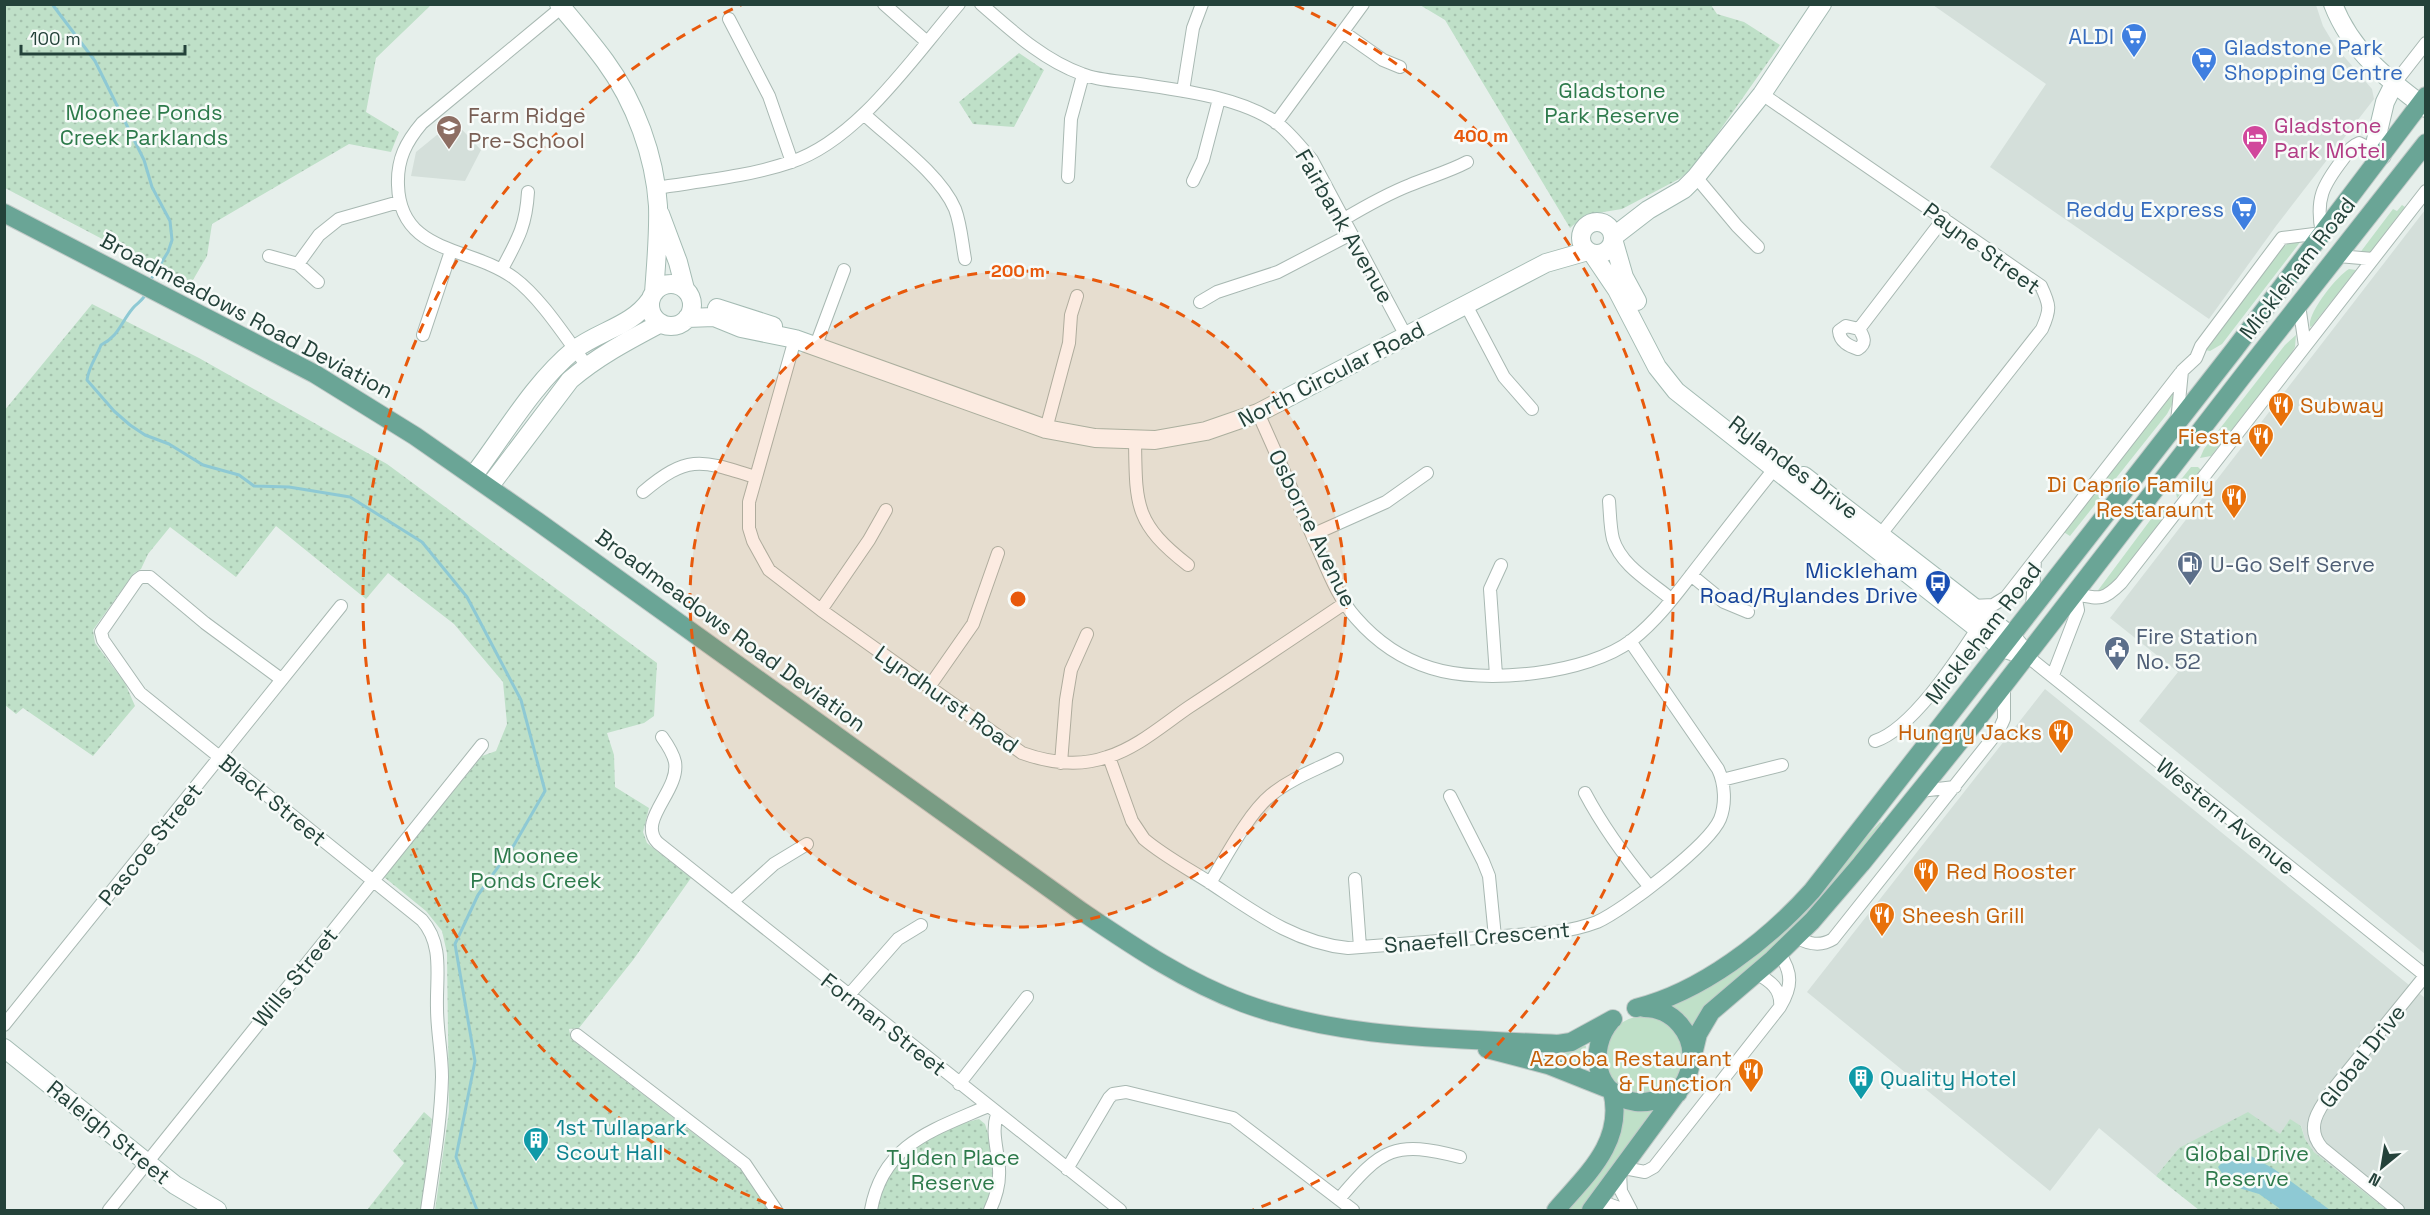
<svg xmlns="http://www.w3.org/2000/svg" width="2430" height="1215" viewBox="0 0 2430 1215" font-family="'Space Grotesk',sans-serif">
<defs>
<pattern id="park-dots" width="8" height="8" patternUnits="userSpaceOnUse" patternTransform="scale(1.5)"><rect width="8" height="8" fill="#bfe0c8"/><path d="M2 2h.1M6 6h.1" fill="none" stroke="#a4c1ad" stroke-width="1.8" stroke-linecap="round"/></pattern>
</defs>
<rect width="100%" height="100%" fill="#e6efeb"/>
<path fill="#d4dfda" d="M1933,5H2316L2323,26L2335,46L2372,89L2374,99L2276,226L2209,319L1990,167L2046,84Z
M454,121L481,150L465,181L411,176L416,152Z
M2425,210V954L2139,721L2178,672L2110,618Z
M2045,689L2425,998V1210H2387L2314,1152L2305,1139L2301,1125L2280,1134L2179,1148L2156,1176L2099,1128L2050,1191L1807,992Z"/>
<path fill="#bfe0c8" d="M2402,205L2405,207L2372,250L2368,254H2359L2393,209L2397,211Z
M2301,241L2222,344L2210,351L2205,350L2283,247L2289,243Z
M2349,269L2356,270L2312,326L2310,327C2307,313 2337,276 2349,269Z
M2296,335L2295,347L2290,356L2211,456L2200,458L2204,449L2285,345Z
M2174,387V401L2167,414L2070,536L2062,531Z
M2191,467H2198L2201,470L2177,498L2175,487Z
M2163,503L2166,504L2167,511L2165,517L2111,585L2096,593Z
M1880,822L1884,825L1838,885L1692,1033L1668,1007L1851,854Z
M1604 1056a40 40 0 1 1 80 0a40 40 0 1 1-80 0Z
M1586,1046L1584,1066L1578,1069L1521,1048Z
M1619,1104L1650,1109L1651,1112L1581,1210H1564Z"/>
<path fill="url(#park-dots)" d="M4,5L5,4L431,5L376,58L366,112L399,132L391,152L349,144L212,224L207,256L190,285L5,188Z
M1420,5H1711L1717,14L1744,22L1780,45L1694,167L1679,179L1622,209L1585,215L1570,228L1445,20Z
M1019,53L1044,70L1014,127L973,124L959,102Z
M92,304L199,358L387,464L657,663L654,716L644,723L607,733L614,755L615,787L649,808L643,832L647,843L691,878L633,960L579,1028L569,1029L571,1039L744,1172L769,1210H435L449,1111L447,953L442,931L426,911L384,877L482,756L496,751L507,724L503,682L454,624L388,573L366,599L276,526L236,577L170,527L148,554L141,569L134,573L93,630L95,643L125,683L135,706L93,756L23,708L16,714L5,705L4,411Z
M424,1112L432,1119L421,1210H367L404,1163L393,1151Z
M2248,1112L2280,1134L2290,1119L2301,1126L2305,1139L2314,1152L2387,1210H2199L2156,1176L2179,1148Z
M979,1119L985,1124C996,1157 996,1177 986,1210H876L885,1178L908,1150L947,1127Z"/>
<path fill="#8ec9d4" d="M2230,1154L2249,1155L2274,1169L2330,1210H2280L2279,1208L2259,1194L2229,1185L2218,1167Z"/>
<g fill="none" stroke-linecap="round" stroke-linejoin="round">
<path stroke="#8ec9d4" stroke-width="3" d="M52,4L95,61L144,160L152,187L170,221L172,240L168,252L150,281
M146,293C143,301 138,302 133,308C121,322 119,336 101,345C96,358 89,366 87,380L114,411L130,425L145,435L169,444L203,465L239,475L254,486L289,487L350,497L422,542L467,597L521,700L545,791L514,845L478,895L455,944L475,1061L456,1157L477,1210"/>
<defs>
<path id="street" d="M884,4L927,42
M981,4C1012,31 1043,60 1082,74C1097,80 1116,81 1132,83C1177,90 1239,96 1277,123C1290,133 1301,147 1312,160L1406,336
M562,7L422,123C406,142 397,159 398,185C400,255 471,246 514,278C541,298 566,338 587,366
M729,19L769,96L792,162
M1343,32L1383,60L1400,67
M2394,84L2426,43
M1183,91L1193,28L1202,4
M1762,94L2041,286C2050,305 2051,309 2042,329L1881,534
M865,115C893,141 940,174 955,209C961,225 962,243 965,259
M1276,123L1363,4
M1068,177L1071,119L1083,75
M1696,177L1737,226L1758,247
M1193,181L1203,160L1219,99
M656,188C700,181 747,177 791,162C858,140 913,57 959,4
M1344,219C1366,206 1387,194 1410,185C1429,177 1448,172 1467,162
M269,256L298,264L318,282
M2338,256L2373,259
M298,264L319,235L339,219L399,202
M502,269C518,239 526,226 528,192
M1200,302L1217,292L1278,272L1351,234
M1466,305L1504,377L1532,409
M2299,305L2305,346
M1846,326L1859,329C1864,337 1867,343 1858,349C1849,346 1840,342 1839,331Z
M1859,329L1944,218
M423,335L451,251
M795,339L749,502V528L753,541L769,570L821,610L1022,753C1050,763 1079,767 1107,757C1137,748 1164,724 1189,707C1241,673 1293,638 1345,603
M816,345L844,270
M1258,413C1278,457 1297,502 1317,546C1328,571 1338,598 1356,618C1376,641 1402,659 1431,668C1484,685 1588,674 1632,640C1660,618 1680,589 1702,561C1726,530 1750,499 1775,468
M2177,422L2182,371
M1046,429L1069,343L1071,315L1077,296
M1135,440C1136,505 1134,523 1188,565
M643,492C688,454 701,460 755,477
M1609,501C1610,513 1610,527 1613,539C1621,566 1651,582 1671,599
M1312,535L1386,502L1427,473
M1691,575L1724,602L1748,612
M1972,606L1993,605L2006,597L2182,371L2196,358L2201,346L2282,238L2322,233C2315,199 2323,185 2343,159C2348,152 2351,146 2359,143L2379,153
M2032,609L2035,560
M821,610L869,540L886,510
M2027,656L2426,976
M1496,675L1490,589L1501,565
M2053,675L2078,610L2075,594C2100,599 2103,601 2121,583L2426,191
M281,679L205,623L150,577H141L137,580L101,632L103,640L140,693L422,920C444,945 436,977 437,1008C437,1031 442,1054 442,1077C441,1122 433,1167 427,1210
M929,687L973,624L998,553
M662,737C667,744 673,753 675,762C680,791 636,821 658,843L1120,1210
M1875,741C1912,729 1956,661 1977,629
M1109,757L1132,821L1144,839C1164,856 1187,868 1209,882C1253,911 1294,943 1348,948L1556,932C1570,930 1584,927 1597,922C1624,910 1709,845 1720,819C1726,804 1725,784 1718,769L1630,641
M1061,763L1066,700L1071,670L1087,634
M1722,780L1782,765
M1920,791L1955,787
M1585,793C1603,827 1625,857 1649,886
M1450,796L1483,861L1489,876L1495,937
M1355,879L1360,947
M1210,883C1226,857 1248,814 1271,795C1290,779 1315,770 1337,759
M732,902L774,864L807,844
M1796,937C1808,944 1820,947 1833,939L1999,730L2004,719V685
M1756,973C1770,981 1782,989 1780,1007
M848,996L898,939L921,925
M4,1025L341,606
M577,1035L745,1164L776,1210
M959,1084L1027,997
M1624,1168L1645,1172L1654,1167L1780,1007C1792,987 1793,973 1779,953
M1067,1169L1109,1098L1113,1094L1126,1092L1233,1118L1353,1210
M1620,1173L1621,1191L1631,1210
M1339,1199C1382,1148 1395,1140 1460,1157
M1595,1205L1608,1204L1625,1210
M109,1210L482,745
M871,1210C883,1143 934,1130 988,1106
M990,1210C996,1197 1000,1184 999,1169C998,1150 991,1133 997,1114
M2398,1210L2322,1148C2305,1128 2318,1110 2331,1092L2425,976"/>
<path id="secondary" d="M559,4C575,23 591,42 605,61C635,102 655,156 658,206C659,234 656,265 654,293
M2333,4C2351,51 2387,79 2426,108
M2382,155L2375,144L2385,102L2394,84
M660,214L678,262L685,289
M1581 238a16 16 0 1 1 32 0a16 16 0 1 1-32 0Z
M1613,237L1648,210L1684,189L1696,177L1762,94L1822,4
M1613,239L1624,277L1637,301
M1592,253L1617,290L1657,367L1676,391L2002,648L2027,656
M650 305a21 21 0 1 1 42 0a21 21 0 1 1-42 0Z
M717,308L773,326
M687,318L714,317L741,328L795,339L1046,429L1095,438L1155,440L1206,431L1258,413L1546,263L1588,251
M473,476C505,434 533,384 574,350C599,331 632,326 650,300
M1804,476L2011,636L2020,647
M489,487L570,380C598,356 629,340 661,323
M4,1048L175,1185L217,1210"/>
<path id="primary" d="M4,213L315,374L415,436L537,521L1081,911C1133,946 1184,981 1243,1003C1344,1040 1451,1038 1558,1044L1571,1042L1613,1019
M1636,1008C1701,992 1767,941 1812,891L2234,350L2426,96
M1611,1021C1587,1049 1595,1097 1636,1102C1650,1104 1665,1097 1678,1093
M1487,1049L1548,1065L1611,1090
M1691,1063L1698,1034L1711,1012L1773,959L1812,921L1861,864L1969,730L2245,373L2426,143
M1556,1210C1586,1175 1625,1142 1612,1091
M1591,1210L1683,1085C1687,1078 1690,1070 1691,1062C1695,1034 1673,1008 1644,1008"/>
</defs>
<use href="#street" stroke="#a8b8b2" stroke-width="14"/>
<use href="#secondary" stroke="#a4bbb3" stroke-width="20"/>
<use href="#primary" stroke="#c2cac8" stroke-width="20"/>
<use href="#street" stroke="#fff" stroke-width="12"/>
<use href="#secondary" stroke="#fff" stroke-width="18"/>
<use href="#primary" stroke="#6aa596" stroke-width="18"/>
</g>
<circle cx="1018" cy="599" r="328" fill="#e8590c" fill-opacity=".12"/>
<g fill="none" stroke="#e8590c" stroke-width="3" stroke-dasharray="10 8">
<circle cx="1018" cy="599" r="328"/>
<path d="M783 1210A655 655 0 0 1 741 5M1295 5A655 655 0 0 1 1253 1210"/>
</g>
<defs>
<symbol id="supermarket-pin" viewBox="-11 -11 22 30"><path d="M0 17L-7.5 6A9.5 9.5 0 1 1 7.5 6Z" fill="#3f7fe0" stroke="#f7fbf9"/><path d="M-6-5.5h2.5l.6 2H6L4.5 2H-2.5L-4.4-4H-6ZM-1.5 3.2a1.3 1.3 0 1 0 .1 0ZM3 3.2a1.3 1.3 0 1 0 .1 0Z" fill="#fff"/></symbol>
<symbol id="school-pin" viewBox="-11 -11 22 30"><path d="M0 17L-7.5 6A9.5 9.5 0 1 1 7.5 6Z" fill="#8d6e63" stroke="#f7fbf9"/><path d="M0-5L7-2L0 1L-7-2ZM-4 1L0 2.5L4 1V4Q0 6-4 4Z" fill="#fff"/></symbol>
<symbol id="hotel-pin" viewBox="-11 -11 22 30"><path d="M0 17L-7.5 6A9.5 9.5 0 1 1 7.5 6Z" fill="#d1479c" stroke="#f7fbf9"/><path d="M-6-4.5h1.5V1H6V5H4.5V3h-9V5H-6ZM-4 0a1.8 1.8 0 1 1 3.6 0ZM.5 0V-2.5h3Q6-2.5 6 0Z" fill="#fff"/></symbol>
<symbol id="restaurant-pin" viewBox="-11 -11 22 30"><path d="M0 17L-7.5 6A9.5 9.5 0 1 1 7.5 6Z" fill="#e8710a" stroke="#f7fbf9"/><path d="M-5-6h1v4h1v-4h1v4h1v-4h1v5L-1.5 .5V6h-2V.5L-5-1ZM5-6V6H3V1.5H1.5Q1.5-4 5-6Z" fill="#fff"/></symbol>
<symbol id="fuel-pin" viewBox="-11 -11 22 30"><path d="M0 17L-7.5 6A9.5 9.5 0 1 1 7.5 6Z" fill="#5c6f8a" stroke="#f7fbf9"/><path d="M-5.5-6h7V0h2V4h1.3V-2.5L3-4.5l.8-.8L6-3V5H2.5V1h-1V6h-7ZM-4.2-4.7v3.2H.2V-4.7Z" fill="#fff"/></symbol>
<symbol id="bus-pin" viewBox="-11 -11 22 30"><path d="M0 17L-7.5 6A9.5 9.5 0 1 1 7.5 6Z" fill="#1a4fb4" stroke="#f7fbf9"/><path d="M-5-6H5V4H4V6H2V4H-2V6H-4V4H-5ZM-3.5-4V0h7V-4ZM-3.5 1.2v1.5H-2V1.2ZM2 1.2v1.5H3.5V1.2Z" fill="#fff"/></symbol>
<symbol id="civic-pin" viewBox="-11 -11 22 30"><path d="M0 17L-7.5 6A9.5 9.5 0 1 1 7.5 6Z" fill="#5c6f8a" stroke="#f7fbf9"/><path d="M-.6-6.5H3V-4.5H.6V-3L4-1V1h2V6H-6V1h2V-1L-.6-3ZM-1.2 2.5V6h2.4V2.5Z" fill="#fff"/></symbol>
<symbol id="building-pin" viewBox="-11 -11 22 30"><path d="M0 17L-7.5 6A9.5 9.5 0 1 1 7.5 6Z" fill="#0f9aa8" stroke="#f7fbf9"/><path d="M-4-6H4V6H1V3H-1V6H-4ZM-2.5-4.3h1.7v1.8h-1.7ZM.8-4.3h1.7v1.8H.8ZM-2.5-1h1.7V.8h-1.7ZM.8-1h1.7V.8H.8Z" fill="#fff"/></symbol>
</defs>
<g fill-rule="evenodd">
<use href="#supermarket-pin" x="2119" y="21" width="30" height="40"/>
<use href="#supermarket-pin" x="2189" y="45" width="30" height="40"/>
<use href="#school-pin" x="434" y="113" width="30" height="40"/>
<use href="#hotel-pin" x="2240" y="123" width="30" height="40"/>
<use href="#supermarket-pin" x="2229" y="194" width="30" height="40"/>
<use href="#restaurant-pin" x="2266" y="390" width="30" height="40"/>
<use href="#restaurant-pin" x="2246" y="421" width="30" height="40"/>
<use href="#restaurant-pin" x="2219" y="482" width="30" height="40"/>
<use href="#fuel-pin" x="2175" y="549" width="30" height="40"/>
<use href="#bus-pin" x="1923" y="568" width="30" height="40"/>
<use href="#civic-pin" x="2102" y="634" width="30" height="40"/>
<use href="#restaurant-pin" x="2046" y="717" width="30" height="40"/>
<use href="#restaurant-pin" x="1911" y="856" width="30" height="40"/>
<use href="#restaurant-pin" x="1867" y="900" width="30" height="40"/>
<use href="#restaurant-pin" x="1736" y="1056" width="30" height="40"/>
<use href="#building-pin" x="1846" y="1063" width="30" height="40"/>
<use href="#building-pin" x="521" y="1125" width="30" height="40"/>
</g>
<g text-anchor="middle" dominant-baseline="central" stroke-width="5" stroke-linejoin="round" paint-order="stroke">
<g font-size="22" fill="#366cbe" stroke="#f7fbf9" text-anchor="end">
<text x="2114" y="36">ALDI</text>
<text x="2224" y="47" text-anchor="start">Gladstone Park<tspan x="2224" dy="25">Shopping Centre</tspan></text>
<text x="2224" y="209">Reddy Express</text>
</g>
<g font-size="22" fill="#2d7a4b" stroke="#f7fbf9">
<text x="1612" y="90">Gladstone<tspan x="1612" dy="25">Park Reserve</tspan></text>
<text x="144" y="112">Moonee Ponds<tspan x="144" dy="25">Creek Parklands</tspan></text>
<text x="536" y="855">Moonee<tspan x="536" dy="25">Ponds Creek</tspan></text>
<text x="2247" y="1153">Global Drive<tspan x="2247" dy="25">Reserve</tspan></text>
<text x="953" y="1157">Tylden Place<tspan x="953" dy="25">Reserve</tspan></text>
</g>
<g font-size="22" fill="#785e54" stroke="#f7fbf9" text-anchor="start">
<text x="468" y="115">Farm Ridge<tspan x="468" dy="25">Pre-School</tspan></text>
</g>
<g font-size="22" fill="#b23c85" stroke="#f7fbf9" text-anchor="start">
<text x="2274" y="125">Gladstone<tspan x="2274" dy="25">Park Motel</tspan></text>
</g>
<g font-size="22" fill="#24423a" stroke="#f7fbf9">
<text transform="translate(1345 226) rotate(60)">Fairbank Avenue</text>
<text transform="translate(1982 248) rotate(36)">Payne Street</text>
<text transform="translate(2297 268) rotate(-52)">Mickleham Road</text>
<text transform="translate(247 315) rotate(28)">Broadmeadows Road Deviation</text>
<text transform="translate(1331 374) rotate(-27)">North Circular Road</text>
<text transform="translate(1794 467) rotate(37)">Rylandes Drive</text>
<text transform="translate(1313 528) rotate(64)">Osborne Avenue</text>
<text transform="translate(731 630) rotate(36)">Broadmeadows Road Deviation</text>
<text transform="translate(1983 633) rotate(-52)">Mickleham Road</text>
<text transform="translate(947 699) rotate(35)">Lyndhurst Road</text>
<text transform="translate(273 800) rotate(39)">Black Street</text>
<text transform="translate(2226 816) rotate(39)">Western Avenue</text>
<text transform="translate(150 844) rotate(-51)">Pascoe Street</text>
<text transform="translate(1477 937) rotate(-5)">Snaefell Crescent</text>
<text transform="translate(295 977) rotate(-51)">Wills Street</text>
<text transform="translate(884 1024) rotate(38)">Forman Street</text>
<text transform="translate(2362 1056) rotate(-52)">Global Drive</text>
<text transform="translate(109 1132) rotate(39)">Raleigh Street</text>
</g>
<g font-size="22" fill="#c56008" stroke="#f7fbf9" text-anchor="end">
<text x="2300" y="405" text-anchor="start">Subway</text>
<text x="2242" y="436">Fiesta</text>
<text x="2214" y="484">Di Caprio Family<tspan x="2214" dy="25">Restaraunt</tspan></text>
<text x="2042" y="732">Hungry Jacks</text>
<text x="1946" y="871" text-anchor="start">Red Rooster</text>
<text x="1902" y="915" text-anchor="start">Sheesh Grill</text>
<text x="1732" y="1058">Azooba Restaurant<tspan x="1732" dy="25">&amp; Function</tspan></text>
</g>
<g font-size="22" fill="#4e5e75" stroke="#f7fbf9" text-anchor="start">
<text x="2210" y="564">U-Go Self Serve</text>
<text x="2136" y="636">Fire Station<tspan x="2136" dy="25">No. 52</tspan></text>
</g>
<g font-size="22" fill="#164399" stroke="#f7fbf9" text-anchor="end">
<text x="1918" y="570">Mickleham<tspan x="1918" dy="25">Road/Rylandes Drive</tspan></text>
</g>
<g font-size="22" fill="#0d838f" stroke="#f7fbf9" text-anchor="start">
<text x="1880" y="1078">Quality Hotel</text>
<text x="556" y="1127">1st Tullapark<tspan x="556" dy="25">Scout Hall</tspan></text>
</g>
</g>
<circle cx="1018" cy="599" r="9" fill="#e8590c" stroke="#f7fbf9" stroke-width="3"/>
<g font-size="18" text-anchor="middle" font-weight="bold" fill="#e8590c" stroke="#f7fbf9" stroke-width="5" stroke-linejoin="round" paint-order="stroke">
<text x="1481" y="142">400 m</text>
<text x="1018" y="277">200 m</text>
</g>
<rect width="2430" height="1215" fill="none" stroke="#24423a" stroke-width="12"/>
<g transform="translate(2382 1167) rotate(210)" stroke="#f7fbf9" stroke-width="4.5" paint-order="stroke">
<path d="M0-4.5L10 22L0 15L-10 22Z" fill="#24423a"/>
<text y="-9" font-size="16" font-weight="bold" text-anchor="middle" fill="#24423a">N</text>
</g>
<path d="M21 45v9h164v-9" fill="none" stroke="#24423a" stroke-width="3"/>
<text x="30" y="45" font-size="18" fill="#24423a" stroke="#f7fbf9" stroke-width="4.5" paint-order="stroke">100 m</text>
</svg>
